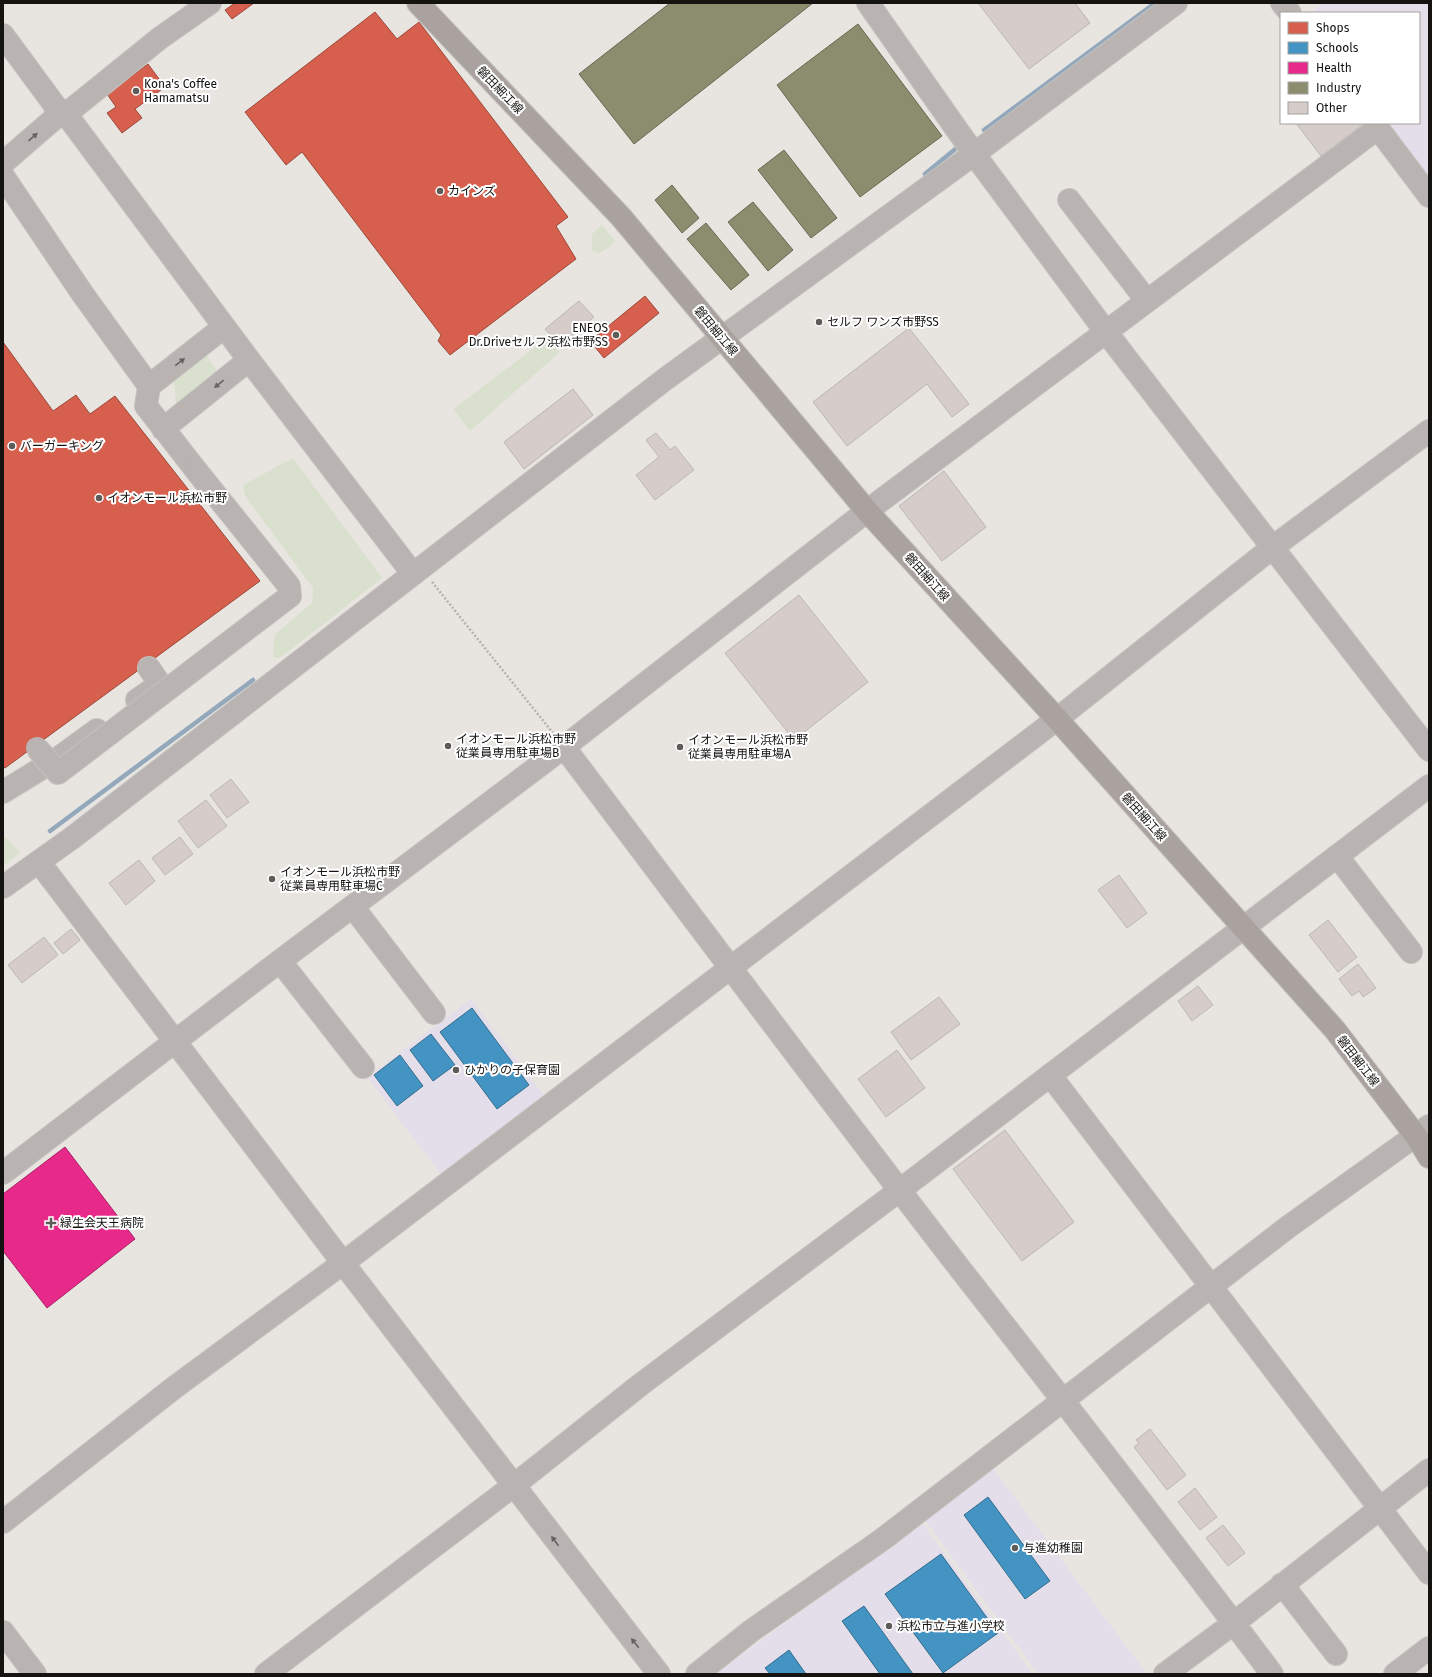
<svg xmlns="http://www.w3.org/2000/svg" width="1432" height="1677" viewBox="0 0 1432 1677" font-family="'Fira Sans','Noto Sans JP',sans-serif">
<rect width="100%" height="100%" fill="#e8e5e1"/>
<path fill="#e3dee9" d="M1323,3H1429V180L1386,123H1419V13H1310Z
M471,999L546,1098L443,1177L367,1077Z
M993,1468L1147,1674H1038L924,1519Z
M923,1524L1033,1674H715L847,1578Z"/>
<path fill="#d9e1ce" d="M602,225L615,241L608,248L599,253L592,250V234Z
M547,338L560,352L470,431L453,409Z
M204,352L221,376L177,410L173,374Z
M293,458L382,578L280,658H275L273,653L275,634L312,603L313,588L245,496L243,485Z
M3,835L10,841L20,853L3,866Z"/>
<path fill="#d6604d" stroke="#9c493b" d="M235,3H254L232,19L225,10Z
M375,12L397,39L419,22L568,217L556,226L576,259L450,355L438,341L441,335L302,152L286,165L245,112Z
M148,64L165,87L135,109L142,118L122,133L107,113L116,107L107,94Z
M645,296L659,313L604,358L590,341Z
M3,342L53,411L76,395L90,414L115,396L260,581L5,768L3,766Z"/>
<path fill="#4393c3" stroke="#356d8d" d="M472,1008L529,1085L497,1109L440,1032Z
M431,1034L455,1065L433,1081L410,1050Z
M400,1055L423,1086L397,1106L374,1075Z
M988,1497L1050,1581L1025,1599L964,1515Z
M941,1554L998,1633L943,1673L885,1594Z
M864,1606L913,1674H880L842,1621Z
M789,1650L806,1674H770L765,1668Z"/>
<path fill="#e7298a" stroke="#a82265" d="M65,1147L135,1239L47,1308L3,1251V1194Z"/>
<path fill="#8c8c6e" stroke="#686852" d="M670,3H813L634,144L579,74Z
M858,24L942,136L860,197L777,85Z
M784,150L837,218L811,238L758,170Z
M672,185L699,218L682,233L655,200Z
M753,202L793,250L768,271L728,222Z
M706,223L749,275L731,290L687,239Z"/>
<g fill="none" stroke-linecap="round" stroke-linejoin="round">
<path stroke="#93a8bb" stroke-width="4.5" d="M984,130L1155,3
M925,174L959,146
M50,831L253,680"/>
</g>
<path fill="#d6ccc9" stroke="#bab7b5" d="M978,3H1075L1090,23L1029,69Z
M1296,123H1359L1361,126L1321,156Z
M579,301L594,317L560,346L545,329Z
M909,328L969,404L952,417L927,384L847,446L813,402Z
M573,389L593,415L524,469L504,442Z
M656,433L670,450L675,446L694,470L655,500L636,475L659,457L646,440Z
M944,471L986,527L942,561L899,506Z
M799,595L868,682L794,740L725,653Z
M231,779L249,802L227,818L210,795Z
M206,800L227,826L198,848L178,821Z
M180,837L193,854L165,875L152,858Z
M139,860L155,881L126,905L109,883Z
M1119,875L1147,913L1127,928L1098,890Z
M1328,920L1357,957L1338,972L1309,935Z
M71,929L80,940L63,954L54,943Z
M44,937L58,955L22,983L8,965Z
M1358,964L1376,988L1363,997L1359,991L1352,996L1339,979Z
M1198,986L1213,1005L1192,1021L1178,1001Z
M939,997L960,1024L911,1060L891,1032Z
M897,1050L925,1088L886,1117L858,1079Z
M1005,1130L1074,1222L1022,1261L953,1169Z
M1150,1429L1186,1475L1167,1490L1134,1447L1139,1443L1136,1440Z
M1195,1488L1217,1517L1200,1530L1178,1502Z
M1223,1525L1245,1553L1228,1566L1206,1538Z"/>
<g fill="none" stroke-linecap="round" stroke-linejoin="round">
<defs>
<path id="minor" d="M868,3L974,154L1106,332L1429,750
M1282,3L1290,13
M3,35L56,107L66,114L249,360L413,574
M66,114L160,38L210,3
M1374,123L1429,196
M3,163L55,118L56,107
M3,176L82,293L149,386L146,406L195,469
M1069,200L1147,301
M149,386L224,327
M163,429L249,360
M137,700L160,684L149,668
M564,747C696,922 827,1097 961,1270C1066,1404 1170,1538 1272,1674
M3,792L60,757L97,730
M1337,856L1411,952
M39,862L343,1263L659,1674
M3,887L72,838L664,380L974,154L1176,3
M353,907L434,1013
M280,961L363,1067
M1050,1075L1429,1573
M3,1173L280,961L564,747L867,511L1378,128
M3,1522L175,1387L343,1263L1057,719L1273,547L1429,431
M1282,1584L1336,1654
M3,1632L35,1674
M266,1674L513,1486L640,1385L900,1190L1429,786
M697,1674L751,1631L883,1539L1288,1227L1429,1126
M1165,1674L1234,1623L1429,1470
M1395,1674L1429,1648"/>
<path id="major" d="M418,3L621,217L867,511L1057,719L1335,1030L1416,1136L1429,1157"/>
</defs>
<use href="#minor" stroke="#c5c3c0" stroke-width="24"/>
<use href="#major" stroke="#c5c3c0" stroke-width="24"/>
<path stroke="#b5b1af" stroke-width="2.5" stroke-dasharray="2 2" stroke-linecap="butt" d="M432,582L553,733"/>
<use href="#minor" stroke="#b9b3b1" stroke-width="22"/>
<use href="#major" stroke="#aaa29e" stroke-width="22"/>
<defs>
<path id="minor-bridge" d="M37,748L58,773L290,596L289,586L195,469"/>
</defs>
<use href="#minor-bridge" stroke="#c5c3c0" stroke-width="24" stroke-linecap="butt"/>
<use href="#minor-bridge" stroke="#b9b3b1" stroke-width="22"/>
</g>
<defs><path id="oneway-solid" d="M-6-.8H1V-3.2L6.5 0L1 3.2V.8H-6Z"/></defs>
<g fill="#666360">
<use href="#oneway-solid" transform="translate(33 137) rotate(-41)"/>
<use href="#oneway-solid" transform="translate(180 362) rotate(-38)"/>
<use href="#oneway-solid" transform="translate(219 384) rotate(141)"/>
<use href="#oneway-solid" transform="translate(555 1541) rotate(-127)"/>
<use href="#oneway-solid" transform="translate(635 1643) rotate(-128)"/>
</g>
<g fill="#5e5c59" stroke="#fff" stroke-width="1.5">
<circle cx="136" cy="91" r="4"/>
<circle cx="440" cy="191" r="4"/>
<circle cx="819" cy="322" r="4"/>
<circle cx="616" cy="335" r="4"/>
<circle cx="12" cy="446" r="4"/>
<circle cx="99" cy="498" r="4"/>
<circle cx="448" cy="746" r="4"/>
<circle cx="680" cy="747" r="4"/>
<circle cx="272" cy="879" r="4"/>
<circle cx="456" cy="1070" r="4"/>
<path d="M49 1217h4v4h4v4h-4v4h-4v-4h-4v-4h4z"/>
<circle cx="1015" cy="1548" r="4"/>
<circle cx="889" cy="1626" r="4"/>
</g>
<g text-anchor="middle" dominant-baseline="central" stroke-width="4" stroke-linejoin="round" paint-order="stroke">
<g font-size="12" fill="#141310" stroke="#fff" text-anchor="start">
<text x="144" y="84">Kona's Coffee<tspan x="144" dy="14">Hamamatsu</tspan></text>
<text x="448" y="191">カインズ</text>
<text x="827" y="322">セルフ ワンズ市野SS</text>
<text x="608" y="328" text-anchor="end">ENEOS<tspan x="608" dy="14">Dr.Driveセルフ浜松市野SS</tspan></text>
<text x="20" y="446">バーガーキング</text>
<text x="107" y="498">イオンモール浜松市野</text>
<text x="456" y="739">イオンモール浜松市野<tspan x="456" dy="14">従業員専用駐車場B</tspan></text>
<text x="688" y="740">イオンモール浜松市野<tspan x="688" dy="14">従業員専用駐車場A</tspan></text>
<text x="280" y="872">イオンモール浜松市野<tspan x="280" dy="14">従業員専用駐車場C</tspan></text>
<text x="464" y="1070">ひかりの子保育園</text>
<text x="60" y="1223">緑生会天王病院</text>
<text x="1023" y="1548">与進幼稚園</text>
<text x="897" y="1626">浜松市立与進小学校</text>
</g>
<g font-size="12" fill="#141310" stroke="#fff">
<text transform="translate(500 90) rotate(46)">磐田細江線</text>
<text transform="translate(716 331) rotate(50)">磐田細江線</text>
<text transform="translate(927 577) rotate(48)">磐田細江線</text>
<text transform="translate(1144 817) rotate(48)">磐田細江線</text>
<text transform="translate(1358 1061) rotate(52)">磐田細江線</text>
</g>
</g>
<rect width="1432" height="1677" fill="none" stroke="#141310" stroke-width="8"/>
<rect x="1280" y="12" width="140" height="112" fill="#ffffff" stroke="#a1a19f"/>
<rect x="1288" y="22" width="20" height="12" fill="#d6604d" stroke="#a1a19f"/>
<text x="1316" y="32" font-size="12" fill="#141310">Shops</text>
<rect x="1288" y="42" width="20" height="12" fill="#4393c3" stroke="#a1a19f"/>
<text x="1316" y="52" font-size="12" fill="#141310">Schools</text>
<rect x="1288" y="62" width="20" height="12" fill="#e7298a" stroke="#a1a19f"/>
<text x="1316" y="72" font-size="12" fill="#141310">Health</text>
<rect x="1288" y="82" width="20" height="12" fill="#8c8c6e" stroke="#a1a19f"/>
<text x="1316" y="92" font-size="12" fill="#141310">Industry</text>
<rect x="1288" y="102" width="20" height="12" fill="#d6ccc9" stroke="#a1a19f"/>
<text x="1316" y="112" font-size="12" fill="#141310">Other</text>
</svg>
